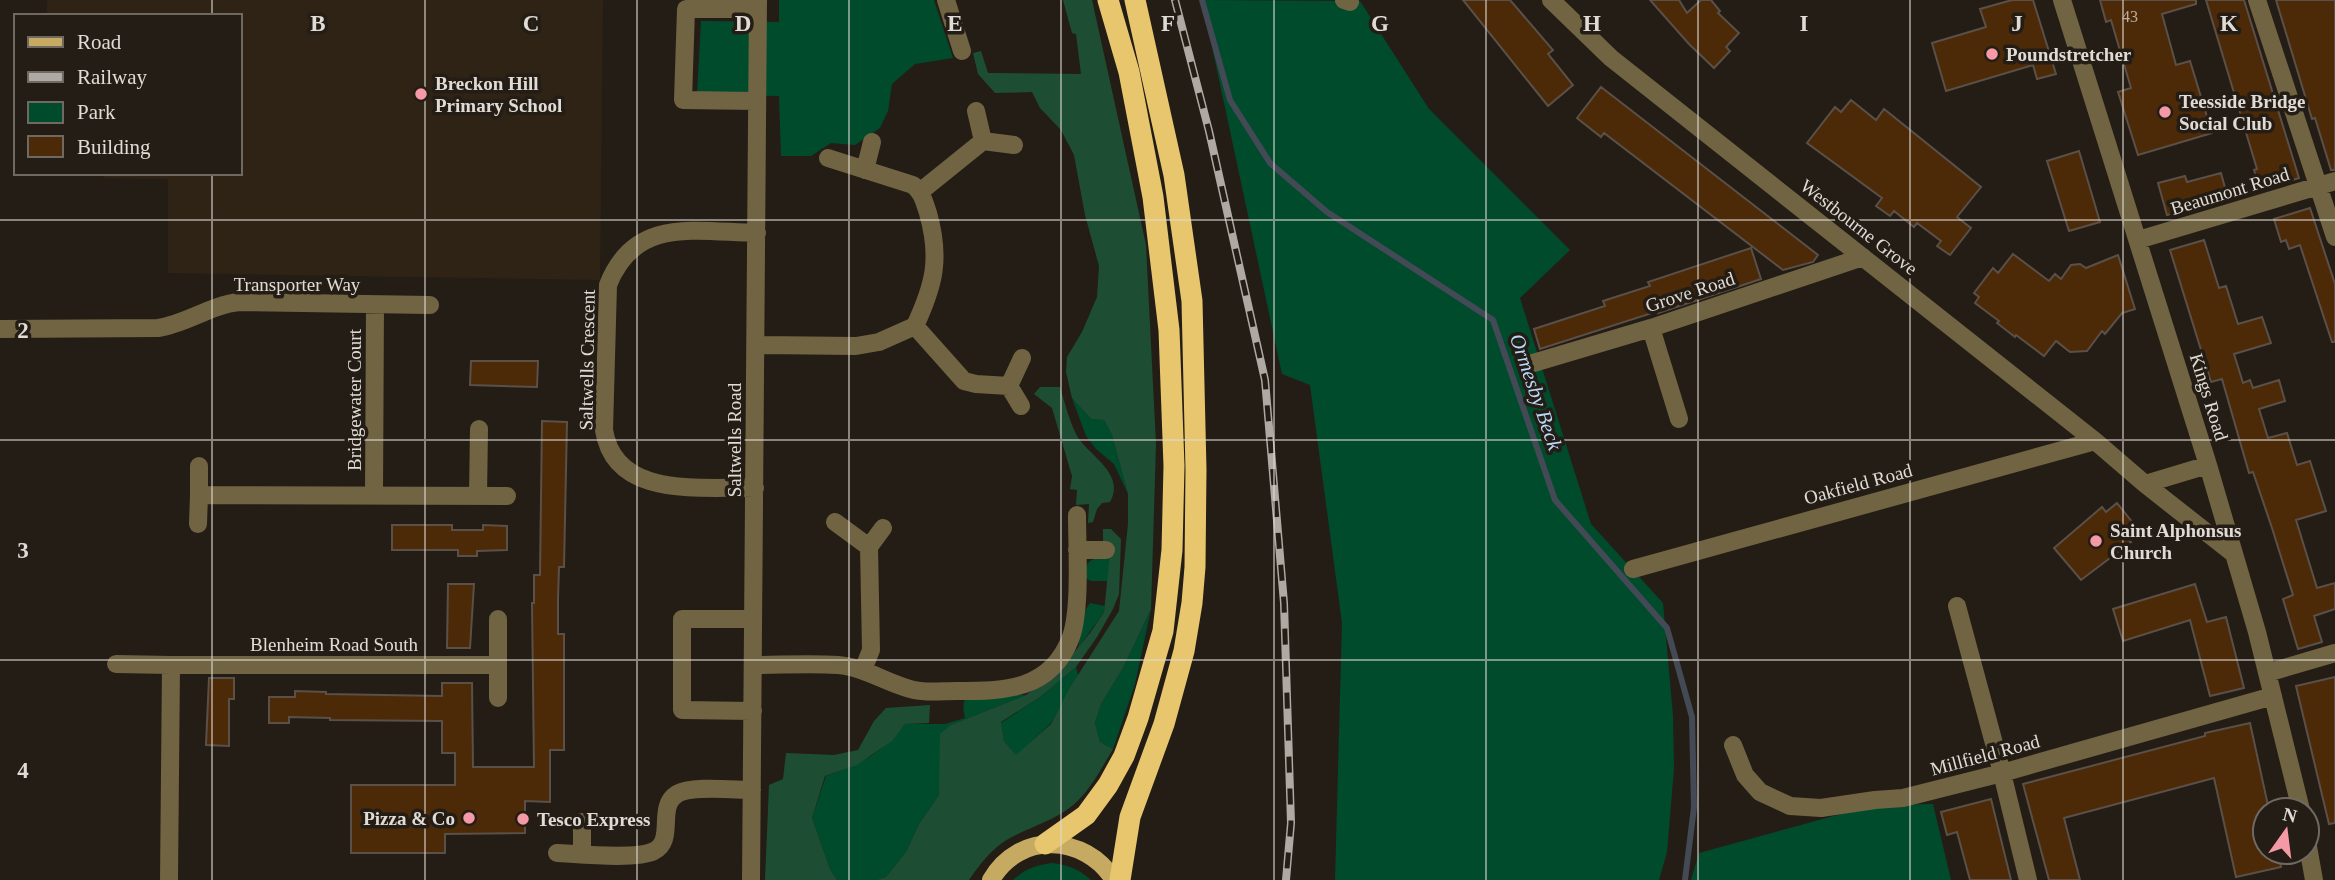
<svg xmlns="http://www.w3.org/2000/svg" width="2335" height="880" viewBox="0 0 2335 880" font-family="'Times New Roman',serif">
<rect width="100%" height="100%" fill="#241d15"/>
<path fill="#2f2315" d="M47,0H603L600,280L168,273V179L104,178L101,173H240V16H47Z"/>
<path fill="#014b2d" d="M779,0H934L953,58L915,64L892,84L888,111L880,128L855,145L831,143L811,156H781L779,96L697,95L701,21L779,22Z
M1202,0L1360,1L1429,109L1570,250L1520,298L1591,524L1663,603L1673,716L1674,769L1667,852L1659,880H1335L1342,623L1310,385L1282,374Z
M1072,398L1091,419L1104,420L1112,435L1128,494L1114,464L1096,449L1086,436Z
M1108,556L1111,557L1109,581H1091L1085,578C1083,561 1094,557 1108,556Z
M1090,603L1105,606L1104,612L1078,648L1086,609Z
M1151,609L1135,684L1113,749L1100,742L1095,723L1101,704L1123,668Z
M1076,667L1078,675L1051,723L1016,756L1004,741L1001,723L1040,697Z
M971,694L1026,695L951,725L941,772L939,795L919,824L906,852L886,877L876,880H837L830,869L812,818L826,776C861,764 881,754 905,724H945L965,718C963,708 961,700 971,694Z
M1933,804L1951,880H1691L1699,853L1874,805Z
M1052,863C1068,865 1079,869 1091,880H1013C1025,869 1036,865 1052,863Z"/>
<path fill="#1d4e34" d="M1063,0H1092L1146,245L1156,444L1151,609L1123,668L1101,704L1095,723L1100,742L1113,749C1101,769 1090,791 1072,806C1053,821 1030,827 1010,838C993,847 979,865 969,880H876L886,877L906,852L919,824L939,795L940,734L951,725L1026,695L1061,668L1090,633L1104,612L1111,544L1103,541V529H1111L1121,539L1119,594L1113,609L1097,637L1076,667L1040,697L1001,722L1004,741L1016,755L1051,724L1069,689L1119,611L1128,524V494L1112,435L1104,420L1091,419L1072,398L1066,372L1067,357L1082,332L1097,297L1099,266L1085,215L1074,155L1061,130L1040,108L1032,92L995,93L978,74L973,53L981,51L988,73L1081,74L1076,34L1072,33Z
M1040,387H1060C1065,403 1070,425 1079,439C1093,458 1125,475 1110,502L1102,503L1097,509L1093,522L1088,523L1089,504L1076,505L1077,490L1070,489L1072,476L1052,408L1034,394Z
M930,705L929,723L905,724L892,741L857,765L825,776L812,818L830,869L837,880H765L769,785L783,779L786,753L834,755L858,750L874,721L886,708Z"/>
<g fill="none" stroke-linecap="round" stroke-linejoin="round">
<path stroke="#434a55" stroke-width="6" d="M1202,0L1230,100L1270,163L1327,212L1493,320L1555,500L1667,628L1692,717L1694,807L1685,880"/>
</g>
<path fill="#4c2907" stroke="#5a5048" stroke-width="2" d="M1463,0H1510L1553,50L1548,54L1573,85L1548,106Z
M1650,0H1679L1687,13L1701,0H1711L1720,11L1718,13L1739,33L1726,47L1730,51L1714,68L1689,44Z
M2012,0H2033L2056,74L2037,79L2033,65L1946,91L1932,43L1986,27L1980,9Z
M2100,0H2196V4L2162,14L2176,65L2190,61L2212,133L2138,155L2118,92L2131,88L2111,20L2106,22Z
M2206,0H2244L2299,178L2260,190L2254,170L2257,169Z
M2276,0H2335V170H2331L2315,118L2312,119Z
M1601,87L1818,255L1813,262L1783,270L1604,133L1601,137L1577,118Z
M1851,100L1876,120L1884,109L1981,187L1957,217L1971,228L1950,255L1937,246L1941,241L1917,223L1914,227L1894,211L1890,216L1876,206L1882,198L1807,143L1835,107L1841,112Z
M2079,151L2100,222L2069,231L2047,161Z
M2221,173L2228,199L2167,215L2158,183L2185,176L2187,182Z
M2310,208L2335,284V342H2332L2300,245L2289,249L2286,240L2281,242L2274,219Z
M2204,240L2219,288L2226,286L2238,324L2262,317L2271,343L2234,354L2243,383L2250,380L2253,388L2279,380L2285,401L2259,409L2268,438L2287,433L2297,465L2310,461L2326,511L2296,520L2317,588L2335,583V609L2314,616L2322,642L2298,649L2283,599L2293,595L2272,528L2253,472L2249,473L2222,379L2211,382L2170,250Z
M1751,248L1761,279L1658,313V311L1540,349L1534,329L1605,306L1603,301L1650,286L1648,282Z
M2013,254L2049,281L2055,274L2061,279L2071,265L2080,264L2086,268L2118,255L2135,309L2122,313L2105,334L2102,331L2087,351L2070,352L2056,341L2044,356L2016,335L2015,337L1997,323L1999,321L1975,303L1979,297L1974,293L1993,268L1998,273Z
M471,361H538L537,387L470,385Z
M542,421L567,422L564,567H559L558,599V634H564V750H550V802L525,801V833L445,834V853H351V785H455V753H442V721L330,720V718L289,717V723H269V697H295V691L326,692V694L442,696V683H472L473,767H534L532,603H534V575H540Z
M2117,503L2133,523L2121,531L2131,542L2081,580L2054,548L2102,507L2106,512Z
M392,525H452V530H483V525L507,526V550L477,551V556H458V550H392Z
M448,584H474L470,648H447Z
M2195,584L2207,622L2226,617L2244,688L2210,696L2190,620L2123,641L2113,609Z
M2335,677V823L2329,824L2296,686Z
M209,678H234V699H229V746L206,745Z
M2250,723L2269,810H2265V852H2278L2281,867L2236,877L2214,778L2064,818L2080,880H2049L2023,784L2205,736V733Z
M1991,799L2011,880H1970L1957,832L1947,835L1941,812Z"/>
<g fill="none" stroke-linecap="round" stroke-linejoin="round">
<path stroke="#716443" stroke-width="18" d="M946,0L962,51
M1344,0L1350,2
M1551,0L1611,58L2095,441L2145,484L2234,554
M2062,0L2208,465L2257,632L2301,810
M2257,0L2335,237
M757,101L683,100L686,9H758
M983,141L1014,145
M865,170L872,142
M921,191L983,141L976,111
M2138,240L2335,181
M915,326L964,381L976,384L1009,386
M1651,328L1679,419
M0,329L158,328C187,324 210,305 239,302L430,305
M756,345L856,346L879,342L915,326C934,285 941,259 928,213C924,202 923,193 913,185L828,158
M1530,364L1651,328L1863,257
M1021,406L1009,386L1022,358
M2145,484L2208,465
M755,488C702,486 615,500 604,430L608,285C635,216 696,232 757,233
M199,495V466
M374,495L375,305
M478,496L479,429
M835,522L869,547L871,650L863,670
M198,524L199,495L507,496
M869,547L883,528
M1077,550H1106
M1633,569L2095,441
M1957,606L2002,773L2028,880
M116,664L171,665
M753,665C781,665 810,663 838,665C865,667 888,684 914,690C927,693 942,691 956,691C1004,691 1051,691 1071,637C1081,609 1077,547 1077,515
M2267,673L2335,653
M498,698V665
M753,711L682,710V619H753
M1733,745L1745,775L1760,792L1790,806L1821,808L1875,800L1903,798L2002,773L2273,696
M582,822V854
M2307,841L2314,880
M557,853C578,854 637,860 654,851C676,840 656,807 677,794C691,785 734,790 752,790
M169,880L171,665H498V619
M751,880L758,0"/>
<path stroke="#c6aa62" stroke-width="18" d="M991,880C1019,831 1085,834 1114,880"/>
<path stroke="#e7c66d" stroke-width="21" d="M1045,844L1086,815L1108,785L1124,756L1138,718L1163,631L1172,550L1174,466L1169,330L1153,197L1129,72L1108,0
M1120,880L1130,817L1164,724L1184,651L1192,603L1195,567L1196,470L1192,301L1174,175L1135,0"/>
<defs>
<path id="rail" d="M1175,0L1209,131L1265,380L1284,603L1291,823L1286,880"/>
</defs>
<use href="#rail" stroke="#aea9a2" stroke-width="8"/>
<use href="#rail" stroke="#241d15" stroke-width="5" stroke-dasharray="16" stroke-linecap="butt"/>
</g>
<path fill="none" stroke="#e0dbd5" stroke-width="2" stroke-opacity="0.55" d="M212,0V16M425,0V880M637,0V880M849,0V880M1061,0V880M1274,0V880M1486,0V880M1698,0V880M1910,0V880M2123,0V880M212,173V880M0,220H2335M0,440H2335M0,660H2335"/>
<g fill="#f49aa6" stroke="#241d15" stroke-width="2.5">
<circle cx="1992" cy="54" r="7"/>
<circle cx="421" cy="94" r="7"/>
<circle cx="2165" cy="112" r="7"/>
<circle cx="2096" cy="541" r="7"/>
<circle cx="469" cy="818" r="7"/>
<circle cx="523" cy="819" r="7"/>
</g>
<g text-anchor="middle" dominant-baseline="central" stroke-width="7" stroke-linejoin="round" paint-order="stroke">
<g font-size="16" fill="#bbaea2">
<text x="2130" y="16">43</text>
</g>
<g font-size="19" font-weight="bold" fill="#e0dbd5" stroke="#241d15" text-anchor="start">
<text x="2006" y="54">Poundstretcher</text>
<text x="435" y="83">Breckon Hill<tspan x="435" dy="22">Primary School</tspan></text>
<text x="2179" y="101">Teesside Bridge<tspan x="2179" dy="22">Social Club</tspan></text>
<text x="2110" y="530">Saint Alphonsus<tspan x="2110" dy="22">Church</tspan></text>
<text x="455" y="818" text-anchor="end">Pizza &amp; Co</text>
<text x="537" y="819">Tesco Express</text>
</g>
<g font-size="19" fill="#e0dbd5" stroke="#241d15">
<text transform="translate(2230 191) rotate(-17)">Beaumont Road</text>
<text transform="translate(1859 227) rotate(38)">Westbourne Grove</text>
<text x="297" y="284">Transporter Way</text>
<text transform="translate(1690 292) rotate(-18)">Grove Road</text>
<text transform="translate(587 360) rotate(-89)">Saltwells Crescent</text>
<text transform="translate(2209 397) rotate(73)">Kings Road</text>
<text transform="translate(354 400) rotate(-90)">Bridgewater Court</text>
<text transform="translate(734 440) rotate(-90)">Saltwells Road</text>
<text transform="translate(1858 484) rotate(-15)">Oakfield Road</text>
<text x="334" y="644">Blenheim Road South</text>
<text transform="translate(1985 755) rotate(-15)">Millfield Road</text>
</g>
<g font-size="21" font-style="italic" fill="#b9d8fa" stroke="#241d15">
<text transform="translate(1536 392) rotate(71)">Ormesby Beck</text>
</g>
</g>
<g font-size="23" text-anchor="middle" font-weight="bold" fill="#e0dbd5" stroke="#241d15" stroke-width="7" stroke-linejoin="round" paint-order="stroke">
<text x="318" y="31">B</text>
<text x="531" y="31">C</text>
<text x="743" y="31">D</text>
<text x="955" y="31">E</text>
<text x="1168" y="31">F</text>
<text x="1380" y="31">G</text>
<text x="1592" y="31">H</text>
<text x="1804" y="31">I</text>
<text x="2017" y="31">J</text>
<text x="2229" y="31">K</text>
<text x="23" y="338">2</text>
<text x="23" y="558">3</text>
<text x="23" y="778">4</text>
</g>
<rect x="14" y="14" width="228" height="161" fill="#241d15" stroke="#6f6962" stroke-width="2"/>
<rect x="28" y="37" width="35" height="10" fill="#c6aa62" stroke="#6f6962" stroke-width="2"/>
<text x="77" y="49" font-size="21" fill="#e0dbd5">Road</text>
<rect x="28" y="72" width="35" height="10" fill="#aea9a2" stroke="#6f6962" stroke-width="2"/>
<text x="77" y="84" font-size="21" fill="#e0dbd5">Railway</text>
<rect x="28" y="102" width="35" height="21" fill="#014b2d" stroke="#6f6962" stroke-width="2"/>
<text x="77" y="119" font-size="21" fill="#e0dbd5">Park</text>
<rect x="28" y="136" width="35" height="21" fill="#4c2907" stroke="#6f6962" stroke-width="2"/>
<text x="77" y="154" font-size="21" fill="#e0dbd5">Building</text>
<g transform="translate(2286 831) rotate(14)"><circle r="33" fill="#241d15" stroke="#6f6962" stroke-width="2"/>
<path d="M0-5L12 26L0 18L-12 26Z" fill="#f49aa6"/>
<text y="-10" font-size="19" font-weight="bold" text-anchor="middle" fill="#e0dbd5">N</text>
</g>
</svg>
